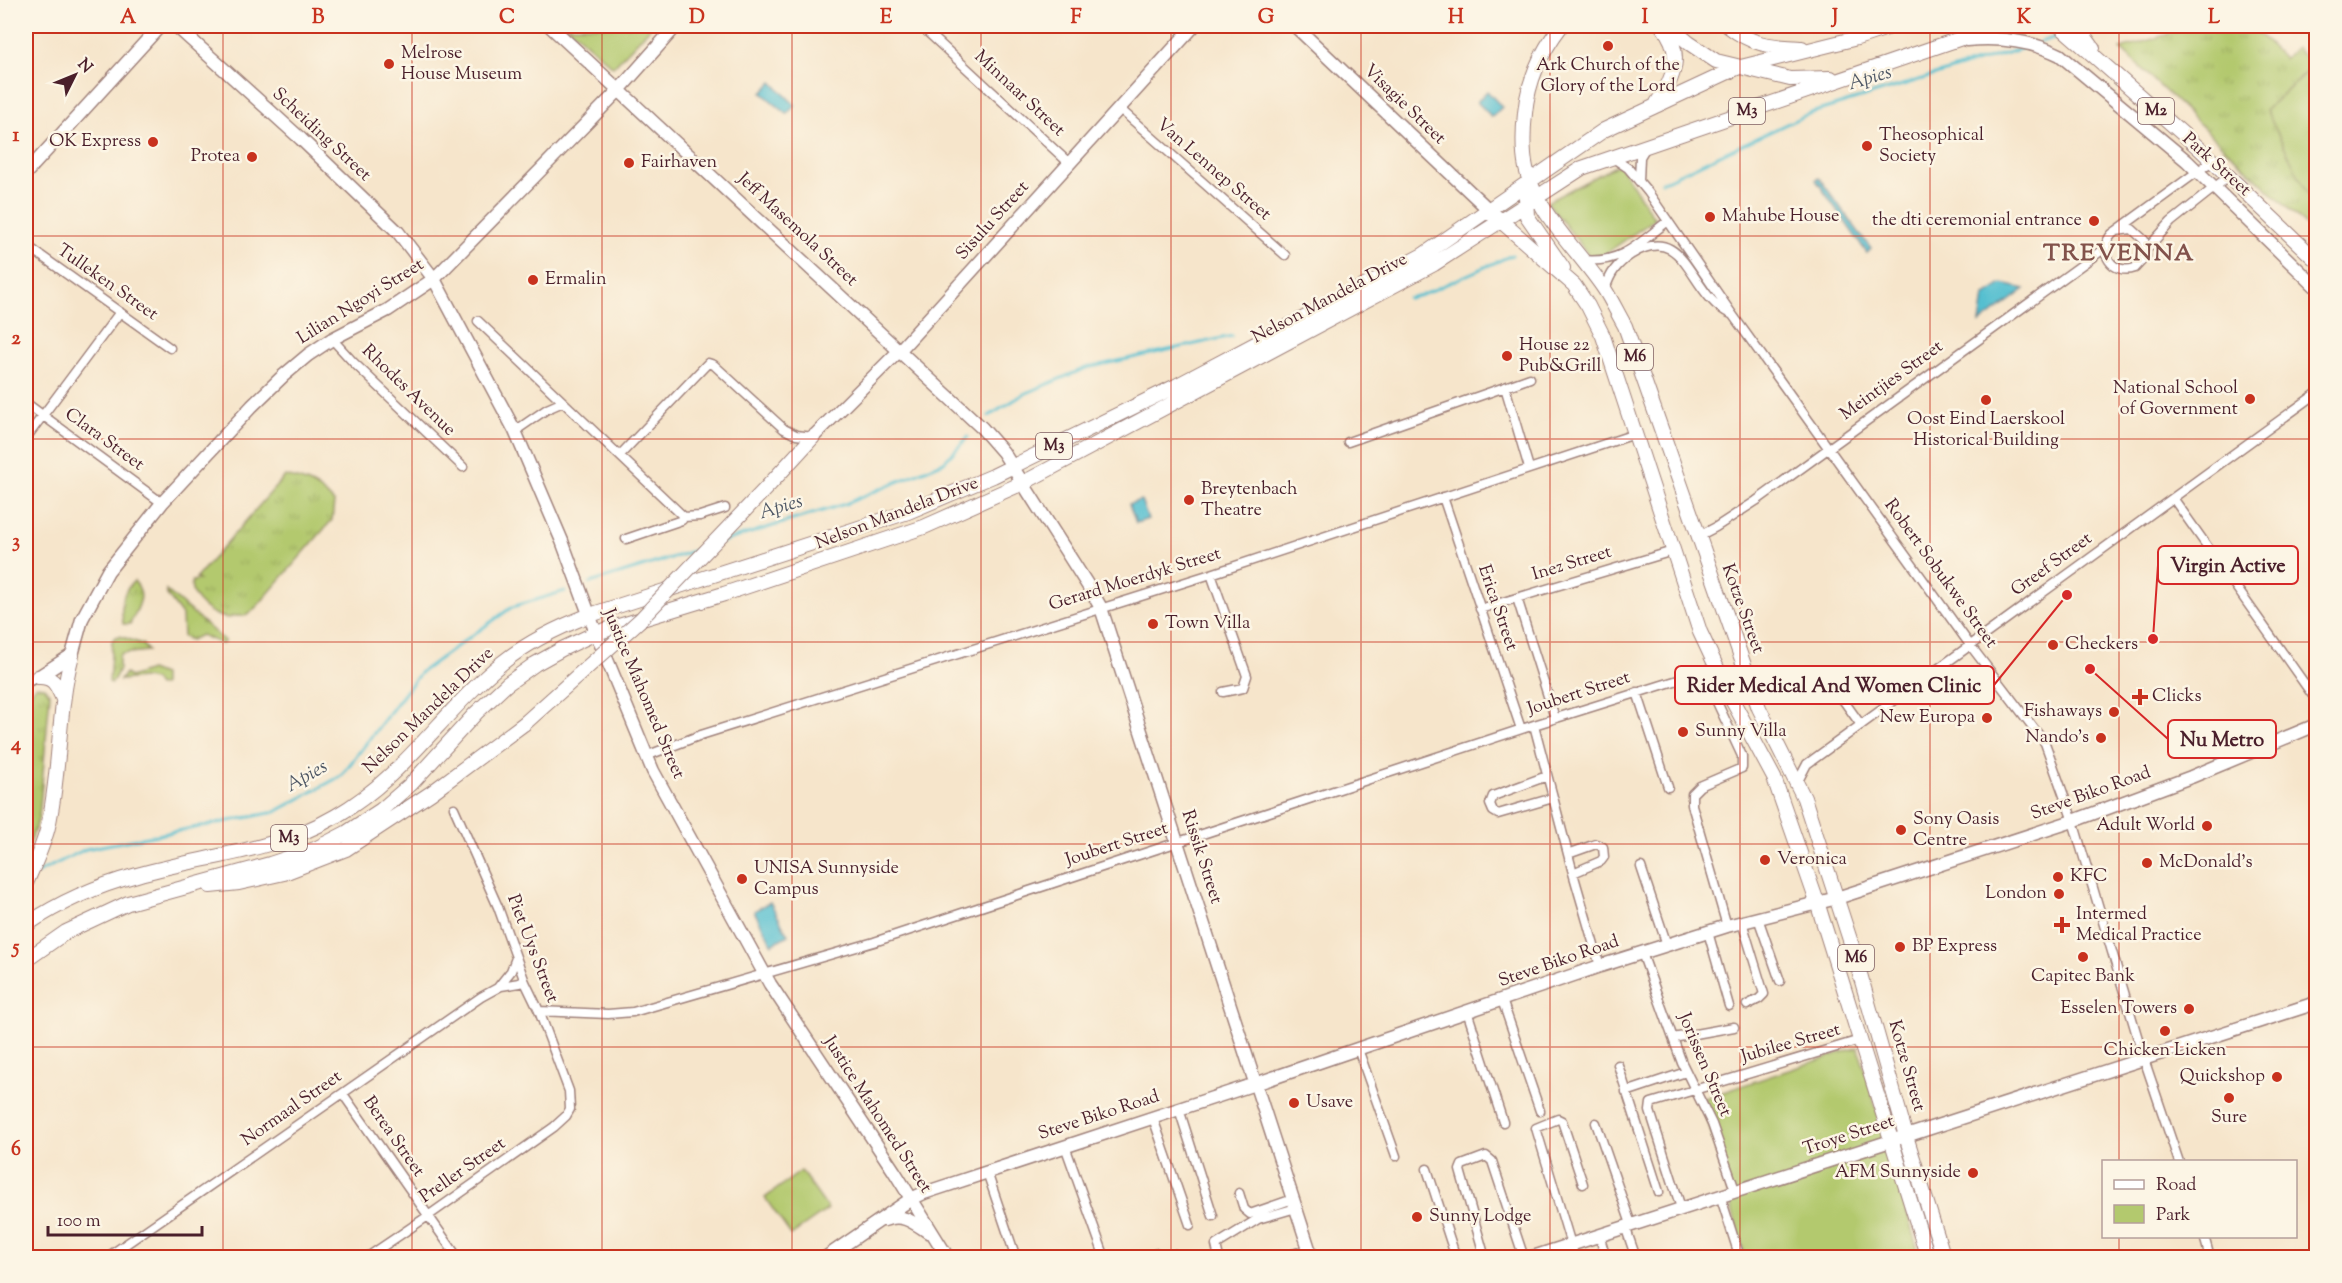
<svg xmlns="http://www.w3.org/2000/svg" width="2342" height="1283" viewBox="0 0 2342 1283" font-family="'Sorts Mill Goudy',serif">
<defs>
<pattern id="grass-tufts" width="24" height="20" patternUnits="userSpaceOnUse" patternTransform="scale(1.5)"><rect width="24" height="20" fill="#b3c96e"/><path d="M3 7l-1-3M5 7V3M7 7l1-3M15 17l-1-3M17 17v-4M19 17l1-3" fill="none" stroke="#9bac5f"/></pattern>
</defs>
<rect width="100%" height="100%" fill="#fcf5e5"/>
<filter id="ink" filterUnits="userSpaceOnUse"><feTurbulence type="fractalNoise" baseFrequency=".0167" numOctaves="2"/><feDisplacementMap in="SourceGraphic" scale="12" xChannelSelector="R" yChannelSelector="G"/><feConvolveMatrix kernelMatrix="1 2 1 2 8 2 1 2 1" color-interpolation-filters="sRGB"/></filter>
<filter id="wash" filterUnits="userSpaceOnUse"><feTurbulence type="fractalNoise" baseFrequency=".008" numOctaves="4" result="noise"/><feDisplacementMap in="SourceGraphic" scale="24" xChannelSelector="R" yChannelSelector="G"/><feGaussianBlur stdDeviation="1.35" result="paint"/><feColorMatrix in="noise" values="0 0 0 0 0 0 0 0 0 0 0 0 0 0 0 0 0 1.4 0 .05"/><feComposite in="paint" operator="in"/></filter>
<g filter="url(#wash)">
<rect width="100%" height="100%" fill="#f6e5cb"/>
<path fill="url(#grass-tufts)" stroke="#7e744c" stroke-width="1.5" d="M2193,26H2251L2284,59L2296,47L2313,65L2267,110L2316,210V235L2121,49Z
M285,476C307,481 318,485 334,502L332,520L254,610L244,616H232L230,618C214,619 187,598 192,581L199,580L196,578Z
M134,581C148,595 137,609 130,624H123C121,606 120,594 134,581Z
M166,590L225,641L222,644L201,635L191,640L183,637L182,615L167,595Z
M120,636L142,644L148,651L121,654L119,657V669L112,683L109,682L112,641L115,637Z
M150,670L163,675V685L158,686L154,680L143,678L120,680L125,673L130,677Z
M36,686L44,687L50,694L39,817L26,854V698Z"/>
<path fill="#b3c96e" stroke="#7e744c" stroke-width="1.5" d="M567,26H652L613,67Z
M2316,64V210L2266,110Z
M1619,164L1655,219L1598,259L1591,258L1547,202Z
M1858,1047L1920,1257H1745L1702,1099Z
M801,1171L828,1209L791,1235L765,1198Z"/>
<path fill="#54bfd0" stroke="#4f6f7e" stroke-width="1.5" d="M772,82L795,105L787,114L762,93Z
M1487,91L1502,107L1492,117L1477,102Z
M1819,178L1871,249L1867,253L1816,180Z
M2002,284L2025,289L1980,323L1984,296Z
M1141,500L1148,519L1136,523L1129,504Z
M770,902L788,935L772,944L754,911Z"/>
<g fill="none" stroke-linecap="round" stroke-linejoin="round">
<path stroke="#54bfd0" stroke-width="3" d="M2083,29L2094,26
M2040,42L2063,35
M1662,182L1808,114L2023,48
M1408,298L1422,295L1512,255
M989,416L1024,394L1086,368L1232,336
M721,542L845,504L944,462L968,437
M590,583L700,549
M37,873L86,849L275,812L341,776L421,672L512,607L565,591"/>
</g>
</g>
<g filter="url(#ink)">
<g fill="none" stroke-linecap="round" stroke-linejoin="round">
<defs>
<path id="street" d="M921,26L1069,163
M1120,109L1285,255
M1613,158L1628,168L1648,192L1732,314L1970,645L2045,743L2073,821L2144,1059L2179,1162
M1639,181L1640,157L1646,147
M2116,231L2132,229L2144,240L2146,256L2135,268C2113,276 2096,252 2112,234L2212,161
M26,245L170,348
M2146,250L2171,222L2229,176
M1583,260C1622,264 1639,243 1668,221
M1605,290C1610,273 1617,264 1632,254C1687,220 1689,297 1731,314
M478,321L684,517
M332,339L353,362L463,467
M1505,387L1530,378
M26,403L162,503
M515,431L547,409L563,402
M26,438L120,312
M1348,442L1505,387L1529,468
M620,455L708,363L714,365L784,429L796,435L813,437
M1443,497L1521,729
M2173,498L2316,700
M1697,537L1716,527L1756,501L2105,248
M626,539L682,520L684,517L700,516L725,508
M1211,574L1247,676L1243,688L1223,692
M1517,598L1555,718
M1480,609L1673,551
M26,683L38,677
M1798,691L1804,681L1815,674L1826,676L1861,725
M1637,692L1668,787
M1534,725L1573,873L1600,966
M646,756L701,735L1211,574L1635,434
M1547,776L1493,796L1490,804L1493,811L1498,814L1553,798
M1797,783L1807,764L2316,394
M1568,854L1596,844L1603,847L1604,857L1601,861L1573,873
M1641,867L1667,945
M1758,918L1780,981
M1742,922L1764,994L1759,999L1747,1005
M1708,932L1729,1006
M1642,953L1682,1063L1712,1124L1735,1190
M499,986L511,971L516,958
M1502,1000L1540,1111
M539,1011L608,1014L633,1012L874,942L1534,725L1694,675L1705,679L1709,685L1742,756V768L1700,786L1692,794V805L1727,926
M1467,1011L1503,1122
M1673,1038L1734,1027
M1358,1049L1396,1156
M1618,1065L1659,1192
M1626,1092L1686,1072
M343,1094L458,1258
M1179,1109L1213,1216
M1153,1118L1190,1225
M1596,1123L1631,1224
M1065,1146L1105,1258
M1427,1169L1456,1258
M987,1172L1016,1258
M1239,1193L1244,1209L1250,1214L1293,1199
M1720,1195L1740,1258
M1681,1208L1650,1111L1651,1103L1860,1040
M1625,1226L1636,1258
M1599,1235L1606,1258
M2204,1236L2210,1258
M1175,1254L1176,1258
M106,1258L481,997L501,986L525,982
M366,1258L428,1216L554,1127L566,1116L570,1109L569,1091L539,1011L525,982L498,907L454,808
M1145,1258L1157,1253L1162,1258
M1219,1258L1216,1245L1258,1219L1296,1208
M1280,1258L1309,1249
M1485,1258L1460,1170L1462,1165L1486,1156L1492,1161L1524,1258
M1575,1258L1536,1128L1558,1119L1562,1121L1583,1184"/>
<path id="secondary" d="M176,26L301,139L398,232L434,279L515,431L562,541L596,633L653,771L770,984L894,1171L948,1258
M550,26L982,428L1003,452L1092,592L1101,608L1312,1258
M1295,26L1488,209
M1966,40C1998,37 2032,41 2060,55L2187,161L2316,287
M26,173L160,26
M813,437L900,350L1194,26
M38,677L72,655L82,619L108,571L162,503L252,406L283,376L308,355L332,339L388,310L434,279L620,89L676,26
M884,1220C903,1213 913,1222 928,1232
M825,1258L911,1199L924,1193L1255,1084L1600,966L1727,926L1837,898L2073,821L2191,777L2316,725
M1530,1258L2316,1003"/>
<path id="primary" d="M1561,26C1541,52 1528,80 1525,113C1523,132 1522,149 1526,168C1536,213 1580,252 1605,290C1612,301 1618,314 1625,326L1759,708L1804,798L1852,946L1906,1136L1944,1258
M1669,26L1689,43L1716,61L1790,79L1831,78
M1728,26C1754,46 1769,46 1802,48
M2060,26L2200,149L2316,260
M2077,26L2093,48
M1657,103C1675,77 1684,52 1662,26
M1526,197L1527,216L1563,268
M1494,215L1574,285L1588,306L1603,336L1700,632L1730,696L1774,778L1817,902L1928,1258
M769,485L813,437
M38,677C54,676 57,686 63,699
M26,883C34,865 43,847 48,827C61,771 57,711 72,655
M210,886L239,883L284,873L346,849L431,793L525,723
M26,925C60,902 96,886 137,875C203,856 275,852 336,816C404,777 443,711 502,663C528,642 559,627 590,615L908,512L993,476L1174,387L1423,255L1604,130L1737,68L1857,38L1893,26
M26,960L66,932L128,903L270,864L315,849L346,833L381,810L411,784L476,713L507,684L535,664L562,649L596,633L724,594L924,527L1023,483L1434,264L1582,168L1997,26"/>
</defs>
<use href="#street" stroke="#a0827b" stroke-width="11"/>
<use href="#secondary" stroke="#a0827b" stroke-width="15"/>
<use href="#primary" stroke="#a0827b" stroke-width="16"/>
<use href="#street" stroke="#fff" stroke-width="8"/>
<use href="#secondary" stroke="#fff" stroke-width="12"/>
<use href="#primary" stroke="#fff" stroke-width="14"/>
<defs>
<path id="primary-bridge" d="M525,723L640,620L769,485"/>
</defs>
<use href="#primary-bridge" stroke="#a0827b" stroke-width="16" stroke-linecap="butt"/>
<use href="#primary-bridge" stroke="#fff" stroke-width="14"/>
</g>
</g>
<path fill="none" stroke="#c8321e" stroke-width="1.5" stroke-opacity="0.55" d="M223,26V1258M412,26V1258M602,26V1258M792,26V1258M981,26V1258M1171,26V1258M1361,26V1258M1550,26V1258M1740,26V1258M1930,26V1258M2119,26V1162M26,236H2316M26,439H2316M26,642H2316M26,844H2316M26,1047H2316M2119,1236V1258"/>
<g fill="#c8321e" stroke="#fcf5e5" stroke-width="2">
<circle cx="1608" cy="46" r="6"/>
<circle cx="389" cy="64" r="6"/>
<circle cx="153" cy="142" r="6"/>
<circle cx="1867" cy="146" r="6"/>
<circle cx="252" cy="157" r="6"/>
<circle cx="629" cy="163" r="6"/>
<circle cx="1710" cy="217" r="6"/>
<circle cx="2094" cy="221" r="6"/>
<circle cx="533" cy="280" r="6"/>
<circle cx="1507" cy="356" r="6"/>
<circle cx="2250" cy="399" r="6"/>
<circle cx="1986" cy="400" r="6"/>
<circle cx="1189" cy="500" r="6"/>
<circle cx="1153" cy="624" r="6"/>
<circle cx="2053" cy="645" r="6"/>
<path d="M2137 688h6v6h6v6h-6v6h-6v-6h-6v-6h6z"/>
<circle cx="2114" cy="712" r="6"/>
<circle cx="1987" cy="718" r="6"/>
<circle cx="1683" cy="732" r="6"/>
<circle cx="2101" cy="738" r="6"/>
<circle cx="2207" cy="826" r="6"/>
<circle cx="1901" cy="830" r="6"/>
<circle cx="1765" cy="860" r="6"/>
<circle cx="2147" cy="863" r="6"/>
<circle cx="2058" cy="877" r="6"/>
<circle cx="742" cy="879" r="6"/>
<circle cx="2059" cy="894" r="6"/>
<path d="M2059 916h6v6h6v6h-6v6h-6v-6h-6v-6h6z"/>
<circle cx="1900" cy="947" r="6"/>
<circle cx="2083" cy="957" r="6"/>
<circle cx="2189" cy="1009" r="6"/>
<circle cx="2165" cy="1031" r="6"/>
<circle cx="2277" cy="1077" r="6"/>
<circle cx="2229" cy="1098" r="6"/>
<circle cx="1294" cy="1103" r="6"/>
<circle cx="1973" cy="1173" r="6"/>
<circle cx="1417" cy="1217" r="6"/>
</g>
<g text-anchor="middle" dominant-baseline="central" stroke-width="5" stroke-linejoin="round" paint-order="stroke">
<g fill="#fcf5e5" stroke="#7f5f63" stroke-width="1.5">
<rect x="1729" y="98" width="36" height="26" rx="4.5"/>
<rect x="2138" y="98" width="36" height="26" rx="4.5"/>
<rect x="1617" y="344" width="36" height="26" rx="4.5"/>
<rect x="1036" y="433" width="36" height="26" rx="4.5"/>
<rect x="271" y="825" width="36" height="26" rx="4.5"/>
<rect x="1838" y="945" width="36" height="26" rx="4.5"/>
</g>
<g font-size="16" font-weight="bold" fill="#4a1f2b">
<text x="1747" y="111">M3</text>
<text x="2156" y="111">M2</text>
<text x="1635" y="357">M6</text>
<text x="1054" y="446">M3</text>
<text x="289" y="838">M3</text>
<text x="1856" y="958">M6</text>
</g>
<g font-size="18" fill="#4a1f2b" stroke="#fcf5e5" text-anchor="start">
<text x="401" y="54">Melrose<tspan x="401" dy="21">House Museum</tspan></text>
<text x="1608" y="66" text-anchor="middle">Ark Church of the<tspan x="1608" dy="21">Glory of the Lord</tspan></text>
<text x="1879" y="136">Theosophical<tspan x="1879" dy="21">Society</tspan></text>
<text x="141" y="142" text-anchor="end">OK Express</text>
<text x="240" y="157" text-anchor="end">Protea</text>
<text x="641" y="163">Fairhaven</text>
<text x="1722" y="217">Mahube House</text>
<text x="2082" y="221" text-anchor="end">the dti ceremonial entrance</text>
<text x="545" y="280">Ermalin</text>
<text x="1519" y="346">House 22<tspan x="1519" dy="21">Pub&amp;Grill</tspan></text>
<text x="2238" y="389" text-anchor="end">National School<tspan x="2238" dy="21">of Government</tspan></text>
<text x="1986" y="420" text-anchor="middle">Oost Eind Laerskool<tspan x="1986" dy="21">Historical Building</tspan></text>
<text x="1201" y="490">Breytenbach<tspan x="1201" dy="21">Theatre</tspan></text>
<text x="1165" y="624">Town Villa</text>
<text x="2065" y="645">Checkers</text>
<text x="2152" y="697">Clicks</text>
<text x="2102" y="712" text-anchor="end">Fishaways</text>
<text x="1975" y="718" text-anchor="end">New Europa</text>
<text x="1695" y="732">Sunny Villa</text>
<text x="2089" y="738" text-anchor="end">Nando's</text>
<text x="1913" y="820">Sony Oasis<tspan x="1913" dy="21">Centre</tspan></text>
<text x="2195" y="826" text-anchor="end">Adult World</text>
<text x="1777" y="860">Veronica</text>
<text x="2159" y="863">McDonald's</text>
<text x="754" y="869">UNISA Sunnyside<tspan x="754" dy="21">Campus</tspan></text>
<text x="2070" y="877">KFC</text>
<text x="2047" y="894" text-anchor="end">London</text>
<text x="2076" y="915">Intermed<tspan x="2076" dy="21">Medical Practice</tspan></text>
<text x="1912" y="947">BP Express</text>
<text x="2083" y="977" text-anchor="middle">Capitec Bank</text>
<text x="2177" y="1009" text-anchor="end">Esselen Towers</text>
<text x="2165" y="1051" text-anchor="middle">Chicken Licken</text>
<text x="2265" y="1077" text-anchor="end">Quickshop</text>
<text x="1306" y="1103">Usave</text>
<text x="2229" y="1118" text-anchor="middle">Sure</text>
<text x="1961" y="1173" text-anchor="end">AFM Sunnyside</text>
<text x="1429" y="1217">Sunny Lodge</text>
</g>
<g font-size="18" fill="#4a1f2b" stroke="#fcf5e5">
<text transform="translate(1019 94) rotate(43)">Minnaar Street</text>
<text transform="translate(1404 105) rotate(44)">Visagie Street</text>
<text transform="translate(321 135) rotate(43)">Scheiding Street</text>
<text transform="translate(2216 165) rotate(42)">Park Street</text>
<text transform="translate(1213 170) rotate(41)">Van Lennep Street</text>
<text transform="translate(993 221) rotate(-48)">Sisulu Street</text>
<text transform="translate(797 230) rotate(43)">Jeff Masemola Street</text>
<text transform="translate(107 283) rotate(35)">Tulleken Street</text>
<text transform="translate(1330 299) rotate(-28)">Nelson Mandela Drive</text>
<text transform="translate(361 302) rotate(-32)">Lilian Ngoyi Street</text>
<text transform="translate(1892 381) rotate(-36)">Meintjies Street</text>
<text transform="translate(408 391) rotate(44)">Rhodes Avenue</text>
<text transform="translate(104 440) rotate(36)">Clara Street</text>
<text transform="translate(897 514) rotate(-21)">Nelson Mandela Drive</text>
<text transform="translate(1572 564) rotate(-17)">Inez Street</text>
<text transform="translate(2052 565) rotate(-36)">Greef Street</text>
<text transform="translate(1940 574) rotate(54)">Robert Sobukwe Street</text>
<text transform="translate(1135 580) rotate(-17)">Gerard Moerdyk Street</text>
<text transform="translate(1497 608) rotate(71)">Erica Street</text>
<text transform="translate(1742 609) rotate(70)">Kotze Street</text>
<text transform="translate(643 694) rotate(67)">Justice Mahomed Street</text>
<text transform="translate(1579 694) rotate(-18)">Joubert Street</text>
<text transform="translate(429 711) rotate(-44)">Nelson Mandela Drive</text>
<text transform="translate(2091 794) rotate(-20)">Steve Biko Road</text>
<text transform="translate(1117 845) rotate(-18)">Joubert Street</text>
<text transform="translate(1201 857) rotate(72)">Rissik Street</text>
<text transform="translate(532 949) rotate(69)">Piet Uys Street</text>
<text transform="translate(1559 962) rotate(-19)">Steve Biko Road</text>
<text transform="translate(1791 1044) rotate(-16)">Jubilee Street</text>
<text transform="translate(1704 1065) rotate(67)">Jorissen Street</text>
<text transform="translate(1906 1066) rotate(74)">Kotze Street</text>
<text transform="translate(292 1109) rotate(-35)">Normaal Street</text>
<text transform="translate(877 1115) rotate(57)">Justice Mahomed Street</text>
<text transform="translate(1099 1116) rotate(-18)">Steve Biko Road</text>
<text transform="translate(1849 1136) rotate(-18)">Troye Street</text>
<text transform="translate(393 1137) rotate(55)">Berea Street</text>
<text transform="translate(463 1171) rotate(-35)">Preller Street</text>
</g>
<g font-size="20" font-style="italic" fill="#4e5765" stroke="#fcf5e5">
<text transform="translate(1870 79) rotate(-17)">Apies</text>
<text transform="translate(781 508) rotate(-17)">Apies</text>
<text transform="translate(307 777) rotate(-30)">Apies</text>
</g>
<g font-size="24" font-weight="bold" letter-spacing="1.5" fill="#82524b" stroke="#fcf5e5">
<text x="2119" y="254">TREVENNA</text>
</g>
</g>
<path fill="none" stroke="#d62828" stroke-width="2" d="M2153 639L2158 565M2067 595L1994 685M2090 669L2168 739"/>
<g fill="#d62828" stroke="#fcf5e5" stroke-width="2">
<circle cx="2153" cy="639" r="6"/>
<circle cx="2067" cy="595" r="6"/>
<circle cx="2090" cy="669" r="6"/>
</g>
<g fill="#fcf5e5" stroke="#d62828" stroke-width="2">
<rect x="2158" y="546" width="140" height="38" rx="6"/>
<rect x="1675" y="666" width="319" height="38" rx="6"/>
<rect x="2168" y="720" width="108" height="38" rx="6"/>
</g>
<g font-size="20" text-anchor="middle" font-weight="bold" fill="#4a1f2b">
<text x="2228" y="572">Virgin Active</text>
<text x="1834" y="692">Rider Medical And Women Clinic</text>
<text x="2222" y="746">Nu Metro</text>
</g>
<rect width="2342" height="1283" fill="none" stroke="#fcf5e5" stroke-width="66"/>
<rect x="2102" y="1160" width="195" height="78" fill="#fcf5e5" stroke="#b59f9b" stroke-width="1.5"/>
<rect x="2114" y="1180" width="30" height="9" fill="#ffffff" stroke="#b59f9b" stroke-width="1.5"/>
<text x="2156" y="1190" font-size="18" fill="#4a1f2b">Road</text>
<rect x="2114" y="1205" width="30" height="18" fill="#b3c96e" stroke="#b59f9b" stroke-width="1.5"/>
<text x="2156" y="1220" font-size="18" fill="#4a1f2b">Park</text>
<g transform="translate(75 75) rotate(47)" stroke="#fcf5e5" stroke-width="4.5" paint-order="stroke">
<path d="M0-4.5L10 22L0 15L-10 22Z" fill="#4a1f2b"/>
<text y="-9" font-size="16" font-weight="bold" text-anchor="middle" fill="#4a1f2b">N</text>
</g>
<path d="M48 1226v9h154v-9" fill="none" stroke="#4a1f2b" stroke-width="3"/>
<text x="57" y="1226" font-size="18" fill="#4a1f2b" stroke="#fcf5e5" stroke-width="4.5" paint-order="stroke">100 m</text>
<rect x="33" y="33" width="2276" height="1217" fill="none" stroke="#c8321e" stroke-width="2"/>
<g font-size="20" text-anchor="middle" font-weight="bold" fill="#c8321e">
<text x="128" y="23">A</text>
<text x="318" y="23">B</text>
<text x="507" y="23">C</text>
<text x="697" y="23">D</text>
<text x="886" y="23">E</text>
<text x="1076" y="23">F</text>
<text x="1266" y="23">G</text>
<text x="1456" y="23">H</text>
<text x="1645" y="23">I</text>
<text x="1835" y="23">J</text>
<text x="2024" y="23">K</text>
<text x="2214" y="23">L</text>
<text x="16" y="141">1</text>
<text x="16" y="344">2</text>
<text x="16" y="547">3</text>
<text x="16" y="750">4</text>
<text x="16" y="953">5</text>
<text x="16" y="1155">6</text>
</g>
</svg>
